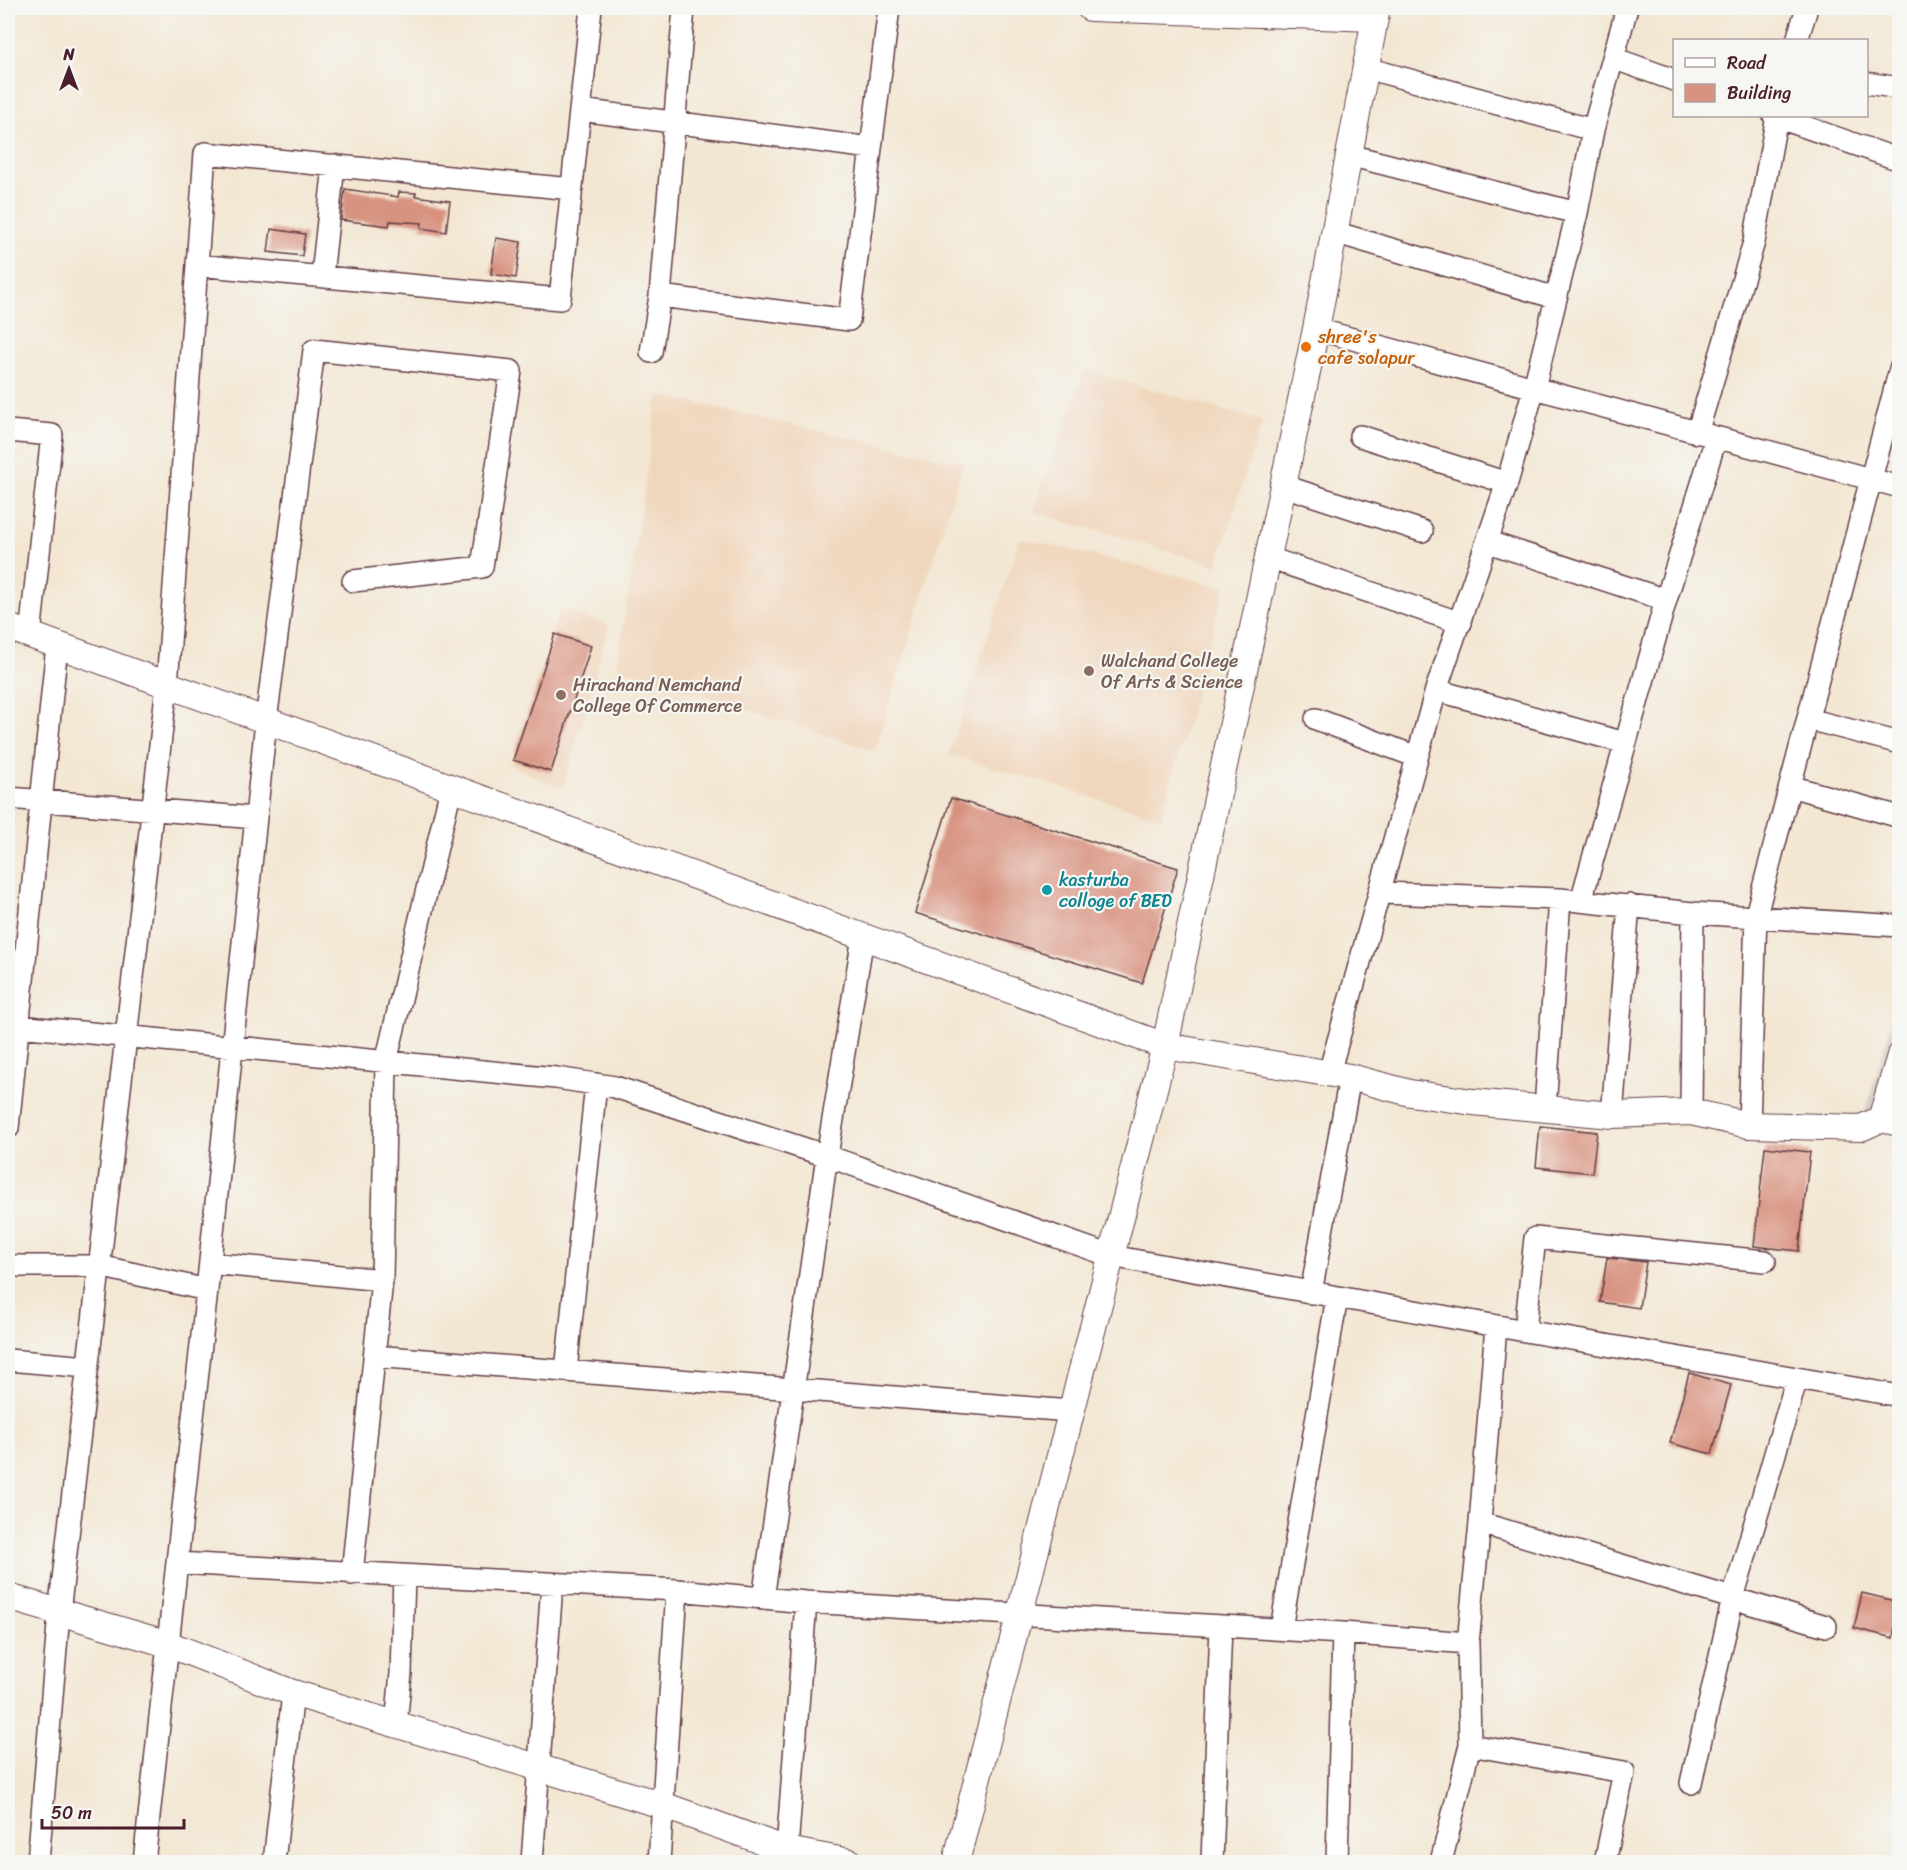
<svg xmlns="http://www.w3.org/2000/svg" width="1907" height="1870" viewBox="0 0 1907 1870" font-family="Sriracha,sans-serif">
<rect width="100%" height="100%" fill="#f6f6f2"/>
<filter id="ink" filterUnits="userSpaceOnUse"><feTurbulence type="fractalNoise" baseFrequency=".0167" numOctaves="2"/><feDisplacementMap in="SourceGraphic" scale="12" xChannelSelector="R" yChannelSelector="G"/><feConvolveMatrix kernelMatrix="1 2 1 2 8 2 1 2 1" color-interpolation-filters="sRGB"/></filter>
<filter id="wash" filterUnits="userSpaceOnUse"><feTurbulence type="fractalNoise" baseFrequency=".008" numOctaves="4" result="noise"/><feDisplacementMap in="SourceGraphic" scale="24" xChannelSelector="R" yChannelSelector="G"/><feGaussianBlur stdDeviation="1.35" result="paint"/><feColorMatrix in="noise" values="0 0 0 0 0 0 0 0 0 0 0 0 0 0 0 0 0 1.4 0 .05"/><feComposite in="paint" operator="in"/></filter>
<g filter="url(#wash)">
<rect width="100%" height="100%" fill="#f3e7d3"/>
<path fill="#f0d6bc" d="M1084,370L1262,421L1217,565L1033,512Z
M658,395L963,463L875,751L617,667Z
M1020,538L1225,587L1161,818L949,754Z
M560,609L609,625L563,789L510,765Z"/>
<path fill="#cec2b9" d="M1899,997V1132L1861,1128Z"/>
<g id="blocks">
<path fill="#d89280" d="M345,189L398,197L399,192L416,193L415,196L450,201L446,232L421,228L422,223L390,221L389,226L341,220Z
M271,229L305,234L302,256L268,252Z
M496,238L521,242L516,278L491,274Z
M555,634L591,646L551,772L513,760Z
M951,798L1178,868L1142,983L915,913Z
M1540,1126L1597,1132L1592,1173L1536,1167Z
M1765,1147L1810,1152L1799,1251L1754,1246Z
M1607,1258L1646,1262L1639,1308L1600,1302Z
M1689,1373L1731,1385L1712,1454L1670,1443Z
M1862,1593L1899,1602L1893,1638L1854,1628Z"/>
</g>
</g>
<g filter="url(#ink)">
<use href="#blocks" fill-opacity="0" stroke="#633d44" stroke-width="1.5"/>
<g fill="none" stroke-linecap="round" stroke-linejoin="round">
<defs>
<path id="minor" d="M684,8L660,296L849,320L889,8
M1797,40L1807,8
M1613,58L1674,80
M1366,68L1593,130
M1866,83L1900,88
M580,110L871,148
M1774,116L1900,160
M1349,155L1577,213
M1334,232L1556,298
M197,265L560,299L591,8
M322,276L334,165
M1316,329L1900,487
M651,352L660,296
M8,431L52,435L30,635
M1697,433L1754,242L1777,116
M1360,436L1507,483
M1281,485L1422,531
M1488,542L1666,600
M1266,557L1461,623
M1436,690L1625,743
M1316,719L1417,757
M1808,719L1900,743
M1790,786L1900,817
M8,798L256,818
M1381,893L1560,899L1693,913L1900,926
M1581,901L1666,600L1716,438
M8,1025L556,1078L615,1087L827,1156L1111,1256L1525,1331L1535,1238L1765,1261
M1329,1073L1436,690L1507,483L1534,388L1577,213L1593,130L1627,8
M1545,1108L1560,899
M1691,1112L1693,913
M1612,1115L1629,905
M1749,1125L1756,915L1900,369
M8,1128L57,645
M210,1263L382,1280L352,1574
M8,1266H99L207,1290
M382,1280L386,1062L451,788
M1311,1293L1350,1077
M1525,1331L1900,1396
M374,1356L1071,1411
M8,1360L88,1367
M566,1371L596,1084
M1480,1523L1496,1326
M177,1563L677,1590L806,1602L1343,1633L1337,1862
M763,1599L827,1156L863,937
M1281,1629L1337,1297
M1343,1633L1468,1643
M396,1725L401,1673L404,1576
M1470,1745L1624,1772L1605,1862
M1691,1783L1733,1598L1797,1378
M38,1862L59,1613L167,685L205,153L572,189
M144,1862L207,1290L266,721L314,350L511,371L482,567L353,581
M274,1862L293,1693
M532,1862L552,1584
M659,1862L677,1590
M786,1862L806,1602
M1212,1862L1221,1626
M1441,1862L1470,1745L1468,1643L1480,1523L1826,1626"/>
<path id="tertiary" d="M1090,8L1375,18
M8,627L1165,1046L1350,1077L1410,1093L1473,1102L1612,1115L1691,1112L1749,1125L1861,1128L1881,1119L1900,1123
M1881,1119L1900,1056
M8,1597L168,1644L293,1693L665,1806L787,1850L850,1862
M956,1862L1165,1046L1316,329L1377,8"/>
</defs>
<use href="#minor" stroke="#633d44" stroke-width="24"/>
<use href="#tertiary" stroke="#633d44" stroke-width="28"/>
<use href="#minor" stroke="#fff" stroke-width="21"/>
<use href="#tertiary" stroke="#fff" stroke-width="26"/>
</g>
</g>
<circle fill="#e8710a" stroke="#f6f6f2" stroke-width="2" cx="1306" cy="347" r="6"/>
<g fill="#8d6e63" stroke="#f6f6f2" stroke-width="2">
<circle cx="1089" cy="671" r="6"/>
<circle cx="561" cy="695" r="6"/>
</g>
<circle fill="#0f9aa8" stroke="#f6f6f2" stroke-width="2" cx="1047" cy="890" r="6"/>
<g text-anchor="middle" dominant-baseline="central" stroke-width="4.5" stroke-linejoin="round" paint-order="stroke">
<g font-size="18" fill="#c56008" stroke="#f6f6f2" text-anchor="start">
<text x="1318" y="337">shree's<tspan x="1318" dy="21">cafe solapur</tspan></text>
</g>
<g font-size="18" fill="#785e54" stroke="#f6f6f2" text-anchor="start">
<text x="1101" y="661">Walchand College<tspan x="1101" dy="21">Of Arts &amp; Science</tspan></text>
<text x="573" y="685">Hirachand Nemchand<tspan x="573" dy="21">College Of Commerce</tspan></text>
</g>
<g font-size="18" fill="#0d838f" stroke="#f6f6f2" text-anchor="start">
<text x="1059" y="880">kasturba<tspan x="1059" dy="21">colloge of BED</tspan></text>
</g>
</g>
<rect width="1907" height="1870" fill="none" stroke="#f6f6f2" stroke-width="30"/>
<rect x="1673" y="39" width="195" height="78" fill="#f6f6f2" stroke="#b1a0a2" stroke-width="1.5"/>
<rect x="1685" y="58" width="30" height="9" fill="#ffffff" stroke="#b1a0a2" stroke-width="1.5"/>
<text x="1727" y="69" font-size="18" fill="#4a1f2b">Road</text>
<rect x="1685" y="84" width="30" height="18" fill="#d89280" stroke="#b1a0a2" stroke-width="1.5"/>
<text x="1727" y="99" font-size="18" fill="#4a1f2b">Building</text>
<g transform="translate(69 69)" stroke="#f6f6f2" stroke-width="4.5" paint-order="stroke">
<path d="M0-4.5L10 22L0 15L-10 22Z" fill="#4a1f2b"/>
<text y="-9" font-size="16" font-weight="bold" text-anchor="middle" fill="#4a1f2b">N</text>
</g>
<path d="M42 1819v9h142v-9" fill="none" stroke="#4a1f2b" stroke-width="3"/>
<text x="51" y="1819" font-size="18" fill="#4a1f2b" stroke="#f6f6f2" stroke-width="4.5" paint-order="stroke">50 m</text>
</svg>
